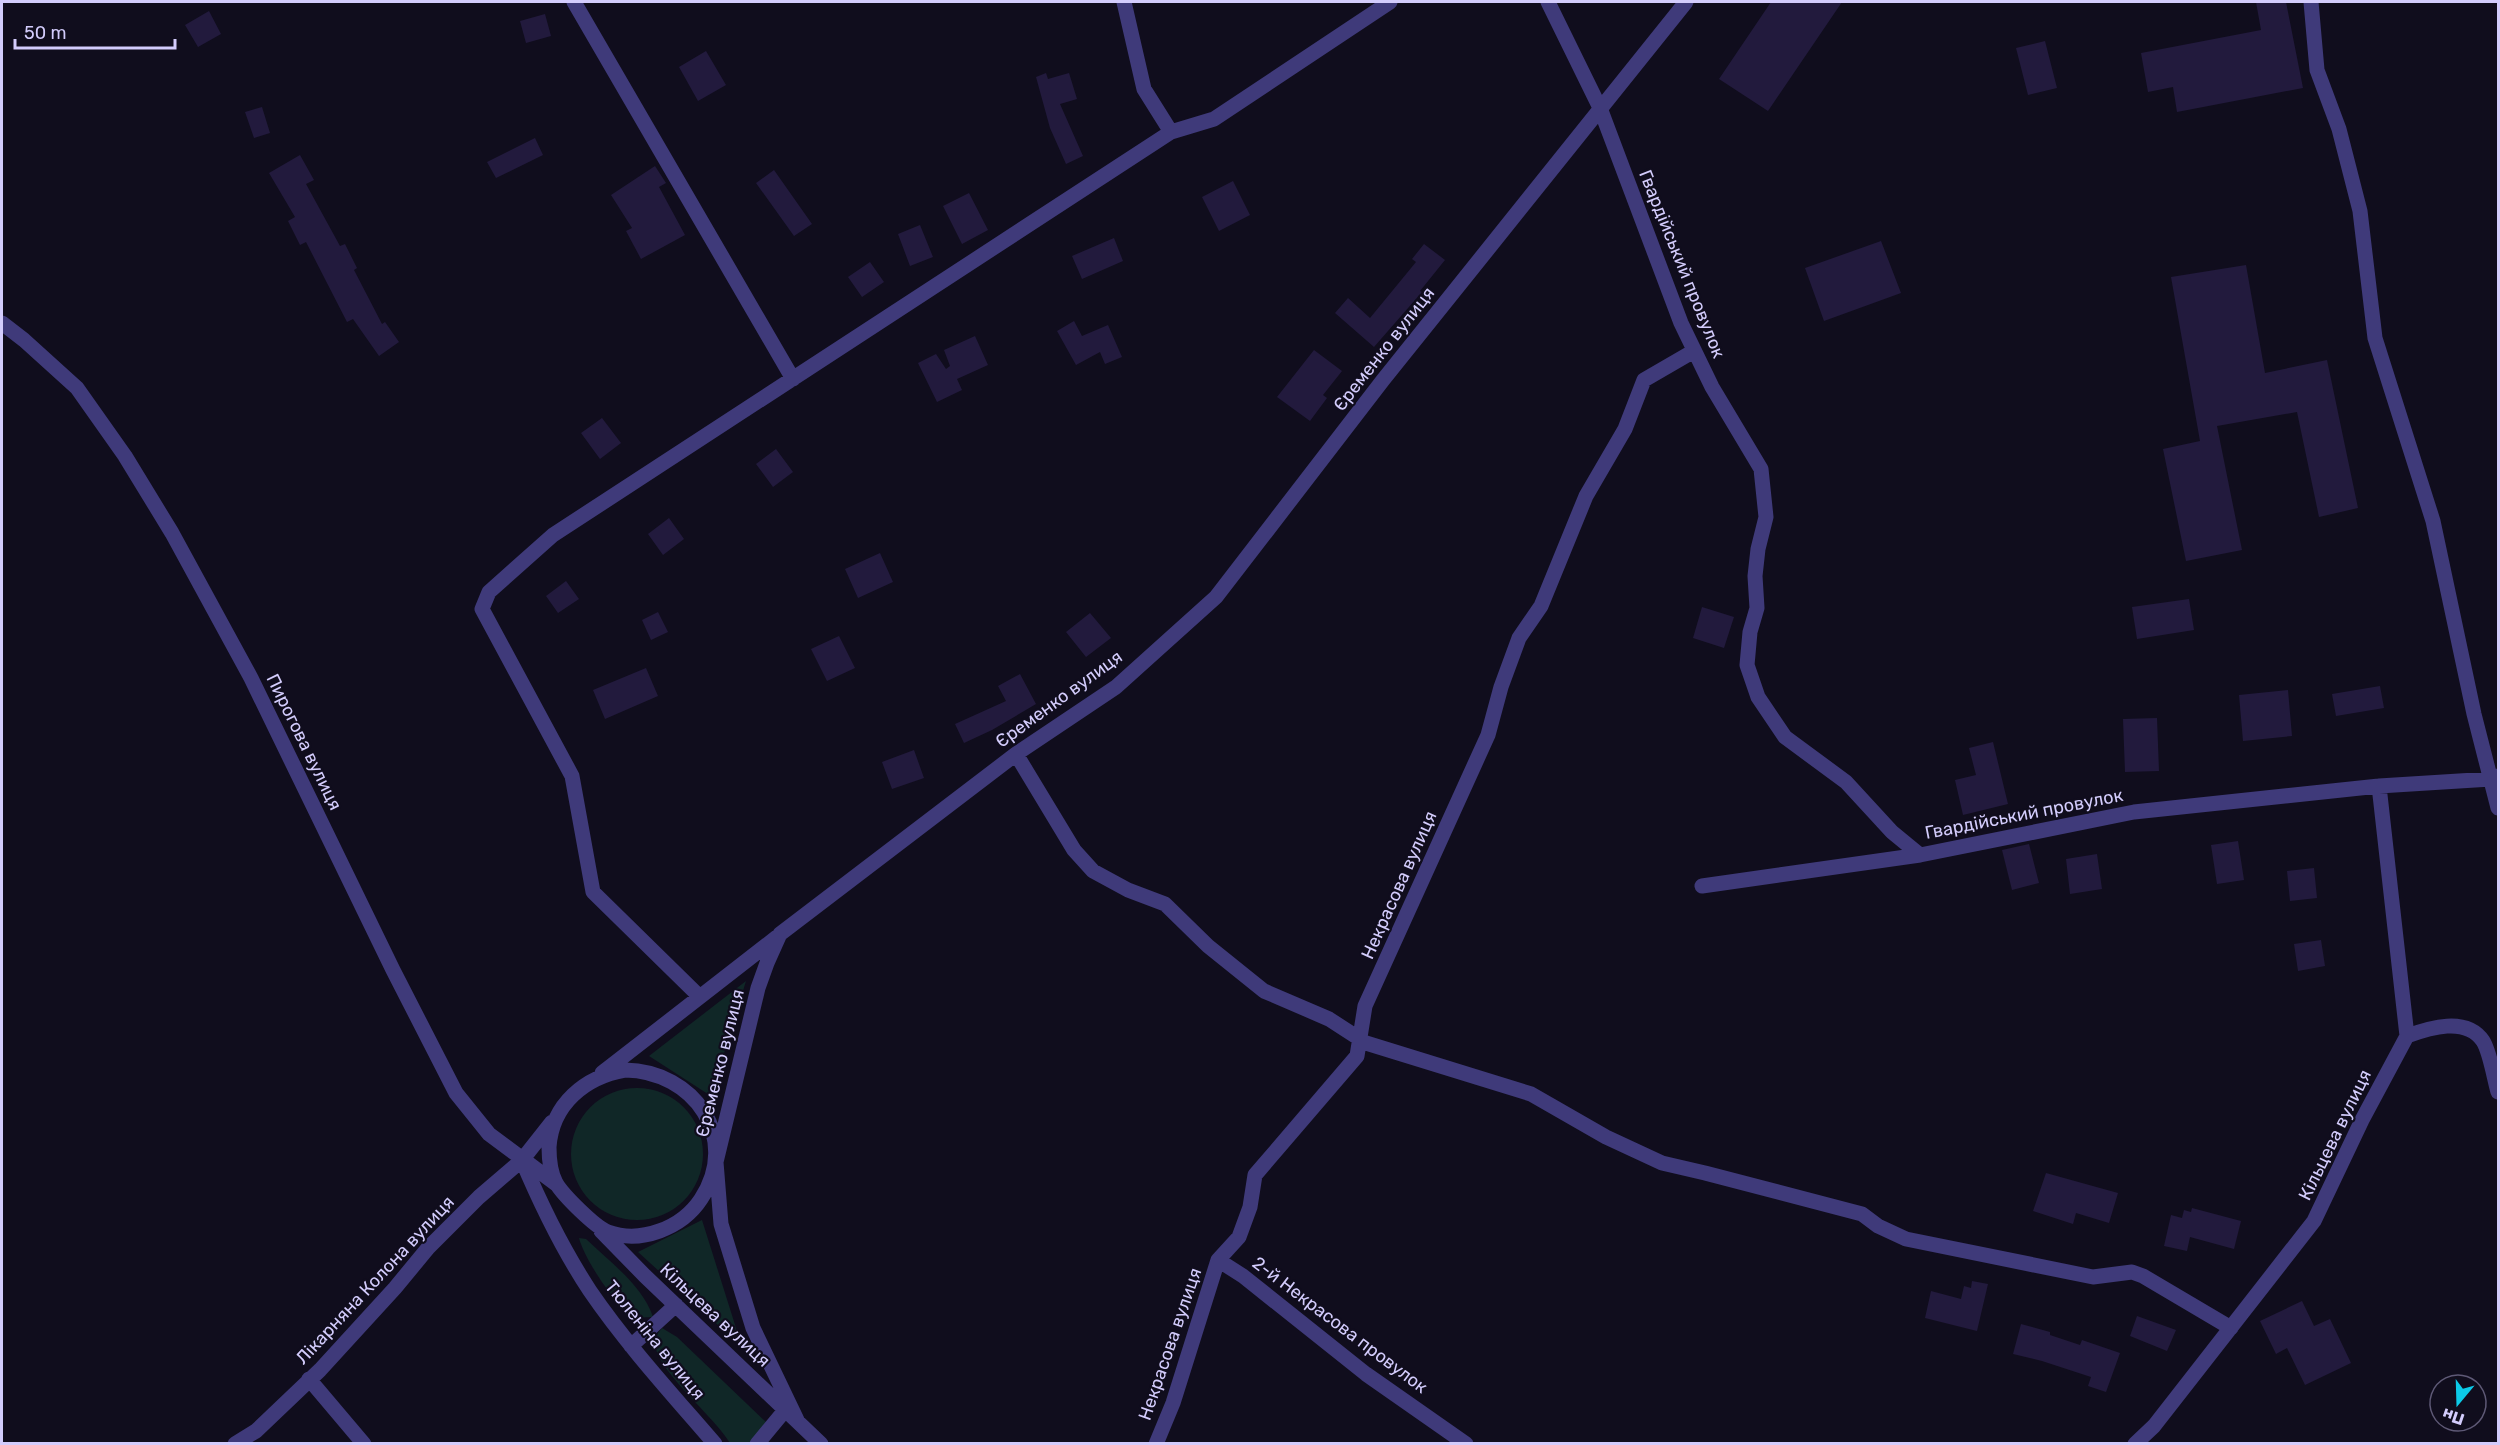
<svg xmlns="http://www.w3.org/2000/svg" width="2500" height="1445" viewBox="0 0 2500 1445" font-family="Rubik,sans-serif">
<rect width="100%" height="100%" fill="#100d1d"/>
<path fill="#102727" d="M746,981L711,1096L649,1056Z
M571 1154a66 66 0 1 1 132 0a66 66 0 1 1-132 0Z
M702,1220L742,1347L638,1252Z
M579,1238L586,1239C609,1261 643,1286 653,1317C649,1317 643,1318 639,1317C618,1313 584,1258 579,1238Z
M662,1328L677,1337L767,1423L752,1443H730C715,1417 657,1371 655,1344C654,1338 658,1333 662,1328Z"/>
<path fill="#221a3d" d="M1771,2H1842L1768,111L1719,79Z
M2256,2H2286L2303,88L2177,112L2173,87L2148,92L2141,53L2261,30Z
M209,11L221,34L198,47L185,25Z
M545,14L551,36L526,43L520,21Z
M2045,41L2057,88L2028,95L2016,48Z
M706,51L726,85L698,101L679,67Z
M1046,73L1048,79L1069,73L1077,99L1060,104L1083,156L1066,164L1050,128L1036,77Z
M262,107L270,133L254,138L245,112Z
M535,138L543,155L496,178L487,162Z
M300,155L314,180L306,184L340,246L345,244L357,268L354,270L382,324L385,322L399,342L379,356L353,319L347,322L306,242L300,245L288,221L295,217L269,173Z
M655,166L666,183L659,187L685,235L641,259L626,231L632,228L611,195Z
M774,170L812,224L794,236L756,183Z
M1233,181L1250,215L1219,231L1202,197Z
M969,193L988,230L962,244L943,206Z
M920,225L933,257L910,266L898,234Z
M1114,238L1123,261L1082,279L1072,256Z
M1881,241L1901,293L1824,321L1805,268Z
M1424,244L1445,260L1420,291L1422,292L1374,347L1335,313L1348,298L1370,318L1416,262L1412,259Z
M870,262L884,282L862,297L848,277Z
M2246,265L2265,373L2327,360L2358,508L2319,517L2297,412L2217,426L2242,550L2186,561L2163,449L2200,441L2171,277Z
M1074,321L1082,336L1108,325L1122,357L1105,364L1100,352L1076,365L1057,331Z
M975,336L988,365L957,379L962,390L937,402L918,363L936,354L946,369L950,366L944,350Z
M1314,350L1342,371L1323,395L1327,398L1310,421L1277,397Z
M602,418L621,443L600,459L581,433Z
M776,449L793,472L773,487L756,464Z
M669,518L684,539L663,555L648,534Z
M880,553L893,582L858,598L845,569Z
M566,581L579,599L558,613L546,596Z
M2189,599L2194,630L2137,639L2132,607Z
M1702,607L1734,617L1724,648L1693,638Z
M658,612L668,632L651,640L642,620Z
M1090,613L1111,638L1086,657L1066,632Z
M839,636L855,668L827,681L811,649Z
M646,668L658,696L605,719L593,690Z
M1020,674L1036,704L992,730L964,743L955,724L1006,701L998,686Z
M2380,686L2384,708L2336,716L2332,694Z
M2288,690L2292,736L2243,741L2239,695Z
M2157,718L2159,771L2125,772L2123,719Z
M1993,742L2008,804L1963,815L1955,780L1976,775L1969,748Z
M914,750L924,778L892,789L882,762Z
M2238,841L2244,880L2217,884L2211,845Z
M2029,844L2039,883L2012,890L2002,850Z
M2097,854L2102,889L2070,894L2066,859Z
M2314,868L2317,898L2290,901L2287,871Z
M2321,940L2325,966L2298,971L2294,944Z
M2046,1173L2118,1193L2109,1223L2076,1213L2073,1224L2033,1211Z
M2192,1208L2241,1221L2234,1249L2190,1237L2187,1251L2164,1246L2171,1215L2182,1218L2184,1210L2191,1212Z
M1972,1281L1988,1284L1977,1331L1925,1318L1931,1291L1961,1299L1964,1286L1971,1288Z
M2302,1301L2314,1326L2330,1319L2351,1363L2305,1385L2287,1348L2276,1354L2260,1321Z
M2137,1316L2176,1330L2167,1351L2130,1336Z
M2021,1324L2050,1332V1335L2080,1345L2082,1340L2120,1353L2106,1392L2088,1386L2091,1377L2042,1361L2013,1354Z"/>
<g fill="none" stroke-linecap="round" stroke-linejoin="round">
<path stroke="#3f3a7a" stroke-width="15" d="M574,2L793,379
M1124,2L1144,89L1171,132L1214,119L1390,2
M1548,2L1600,108L1681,323L1712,387L1761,469L1766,517L1758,549L1755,576L1757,608L1750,632L1747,665L1758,697L1785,737L1846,782L1892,832L1920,855L2134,812L2379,786L2491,779L2498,776
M2311,2L2317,70L2339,129L2360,211L2375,338L2433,521L2474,714L2498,808
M2,323L24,340L77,388L125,456L172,533L251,678L393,970L456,1093L489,1134L556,1184
M1016,754L1074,850L1093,871L1128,890L1165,904L1208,946L1264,991L1329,1019L1366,1043L1531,1094L1606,1137L1662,1163L1705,1173L1862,1214L1878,1226L1906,1239L2093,1277L2132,1272L2143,1276L2231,1328
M1702,886L1920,855
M699,996L593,892L572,776L482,609L489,592L553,535L1171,132
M2407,1036C2429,1028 2466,1016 2483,1041C2490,1052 2494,1078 2498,1092
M625,1070C694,1071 741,1138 701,1199C682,1228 641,1244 608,1232C595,1227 563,1195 556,1183C550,1172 549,1159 549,1147C552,1104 585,1077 625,1070Z
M602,1073L777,937
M522,1160C541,1205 563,1250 590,1291C627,1345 672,1394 715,1444
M601,1231L645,1276L821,1444
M1218,1260L1243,1276L1366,1374L1466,1444
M631,1346L676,1305
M309,1379L364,1444
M797,1420L753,1328L721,1224L716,1162L758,988L767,963L780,934L1016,754L1116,687L1216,597L1383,380L1686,2
M235,1444L256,1431L320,1370L395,1288L428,1248L479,1197L522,1160L552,1122
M757,1444L786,1409
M1156,1444L1173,1403L1218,1260L1239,1237L1250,1207L1255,1175L1357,1056L1365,1006L1488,735L1501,687L1519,638L1541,606L1586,496L1625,429L1644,380L1694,351
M2135,1444L2154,1426L2314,1221L2362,1120L2407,1036L2379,786"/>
</g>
<g text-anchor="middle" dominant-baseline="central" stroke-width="4.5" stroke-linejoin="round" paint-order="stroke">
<g font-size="18" fill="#d3ccfc" stroke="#100d1d">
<text transform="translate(1682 264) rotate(68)">Гвардійський провулок</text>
<text transform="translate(1384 349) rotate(-52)">Єременко вулиця</text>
<text transform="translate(1059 699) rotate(-36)">Єременко вулиця</text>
<text transform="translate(304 742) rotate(64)">Пирогова вулиця</text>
<text transform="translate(2024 814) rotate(-11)">Гвардійський провулок</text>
<text transform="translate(1399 885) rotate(-66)">Некрасова вулиця</text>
<text transform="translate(720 1063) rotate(-76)">Єременко вулиця</text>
<text transform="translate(2335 1135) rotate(-64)">Кільцева вулиця</text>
<text transform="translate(375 1280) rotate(-47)">Лікарняна Колона вулиця</text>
<text transform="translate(715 1315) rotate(43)">Кільцева вулиця</text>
<text transform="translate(1340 1325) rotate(37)">2-й Некрасова провулок</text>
<text transform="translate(655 1340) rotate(51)">Тюленіна вулиця</text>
<text transform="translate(1170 1344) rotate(-71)">Некрасова вулиця</text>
</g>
</g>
<rect width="2500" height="1445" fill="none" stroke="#d3ccfc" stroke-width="6"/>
<g transform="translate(2458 1403) rotate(199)"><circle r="28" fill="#100d1d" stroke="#5e5976" stroke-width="1.5"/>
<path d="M0-4.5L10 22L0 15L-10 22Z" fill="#0ccae8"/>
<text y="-9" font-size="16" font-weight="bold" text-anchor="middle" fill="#d3ccfc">Пн</text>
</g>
<path d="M15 39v9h160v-9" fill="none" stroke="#d3ccfc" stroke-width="3"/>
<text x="24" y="39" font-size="18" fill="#d3ccfc" stroke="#100d1d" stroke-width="4.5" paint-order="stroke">50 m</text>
</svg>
